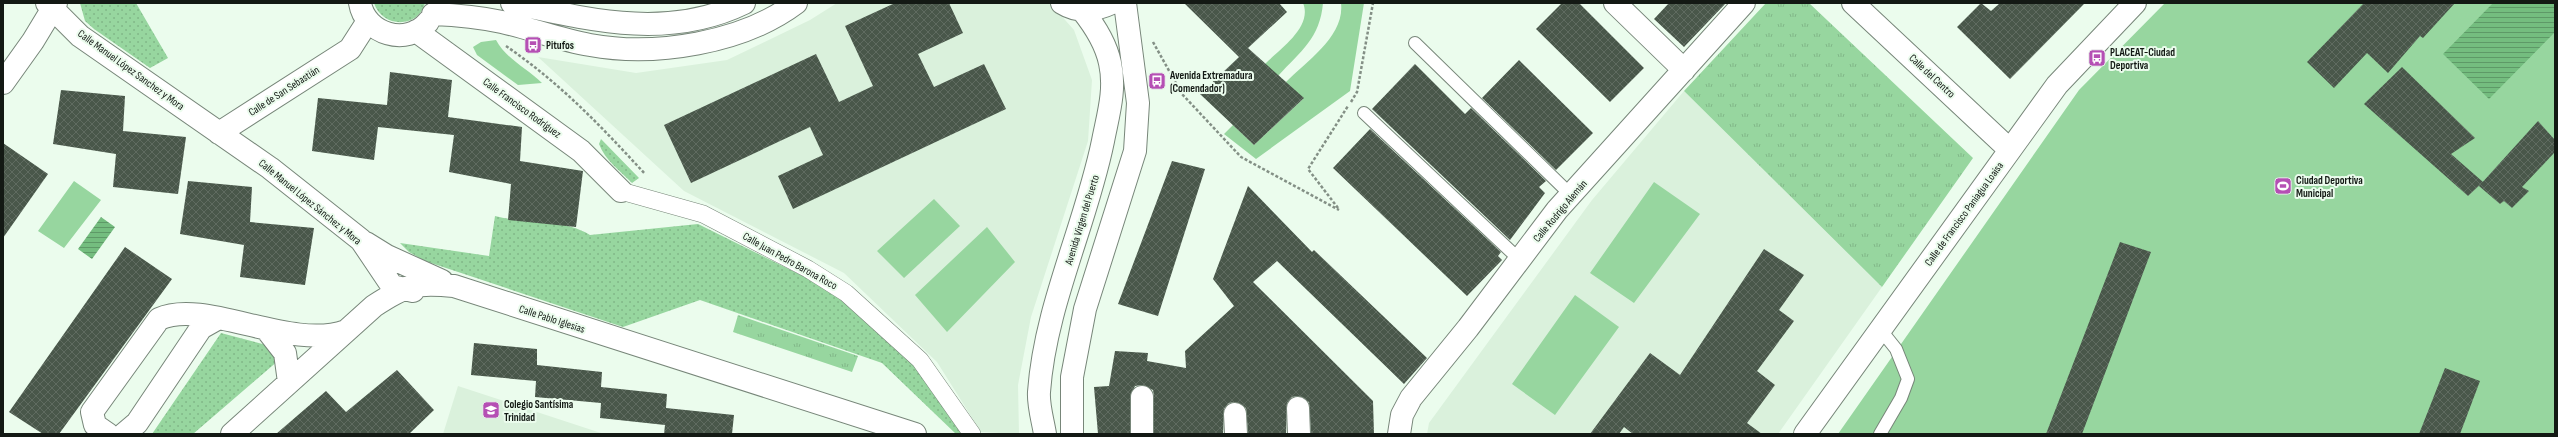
<svg xmlns="http://www.w3.org/2000/svg" width="2558" height="437" viewBox="0 0 2558 437" font-family="'Sofia Sans Condensed',sans-serif">
<defs>
<pattern id="grass-dots" width="8" height="8" patternUnits="userSpaceOnUse"><rect width="8" height="8" fill="#97d69f"/><path d="M2 2h.1M6 6h.1" fill="none" stroke="#81b788" stroke-width="1.8" stroke-linecap="round"/></pattern>
<pattern id="park-tufts" width="24" height="20" patternUnits="userSpaceOnUse"><rect width="24" height="20" fill="#97d69f"/><path d="M3 7l-1-3M5 7V3M7 7l1-3M15 17l-1-3M17 17v-4M19 17l1-3" fill="none" stroke="#81b788"/></pattern>
<pattern id="water-rules" width="6" height="5" patternUnits="userSpaceOnUse"><rect width="6" height="5" fill="#74bd7f"/><path d="M0 2.5h6" fill="none" stroke="#5e9967"/></pattern>
<pattern id="building-cross-hatch" width="8" height="8" patternUnits="userSpaceOnUse"><rect width="8" height="8" fill="#49574a"/><path d="M0 0l8 8M0 8l8-8" fill="none" stroke="#5f6b60"/></pattern>
</defs>
<rect width="100%" height="100%" fill="#ebfced"/>
<path fill="#daf1dc" d="M837,3H1050L1074,30L1092,80L1088,141L1031,317L1018,385L1019,434L981,432L937,362L844,273L684,191L538,57L636,73L727,60L810,20Z
M1684,91L1882,287L1778,434H1427L1429,423L1592,200Z
M458,386L604,434H443Z"/>
<path fill="url(#grass-dots)" d="M80,3H136L168,58L150,68L94,29L85,21Z
M374,3H425C418,29 382,28 374,3Z
M601,139L639,178L632,183C620,171 605,160 599,144Z
M495,216C526,224 562,218 590,235L698,224L829,289L919,368L962,434H956L882,363L700,300L623,327L425,261L409,252L400,243L489,256Z
M221,333L270,346L279,360L193,434H152Z"/>
<path fill="url(#park-tufts)" d="M1766,3H1809L1973,158L1882,287L1684,91Z
M738,315L858,356L852,372L733,332Z"/>
<path fill="#97d69f" d="M1303,3H1323C1320,38 1301,51 1278,76L1265,64C1280,49 1313,27 1303,3Z
M1341,3H1364L1350,91L1256,159L1224,134L1233,125L1254,145L1303,99L1286,82C1307,61 1345,36 1341,3Z
M2165,3H2555V434H1838L2079,90Z
M496,40C506,59 527,68 542,83L518,85L477,55L473,47L481,42Z
M74,181L101,200L64,248L38,231Z
M1654,182L1700,214L1634,303L1590,273Z
M934,199L960,226L904,278L877,251Z
M987,227L1015,262L947,332L915,295Z
M1575,295L1619,327L1555,415L1512,384Z"/>
<path fill="url(#water-rules)" d="M2493,3H2555V32L2489,99L2443,54Z
M101,217L115,227L92,259L78,249Z"/>
<path fill="url(#building-cross-hatch)" d="M895,3H949L963,33L918,54L934,87L984,64L1006,109L793,209L778,176L823,155L810,127L691,183L664,125L816,54L839,102L873,86L845,26Z
M1184,3H1279L1287,12L1248,48L1304,98L1254,145L1200,94L1239,57Z
M1562,3H1579L1644,68L1610,102L1536,29Z
M1669,3H1726L1684,47L1654,19Z
M1981,3L1991,11L2000,3H2085L2010,79L1957,27Z
M2364,3H2455L2423,38L2420,36L2388,73L2367,53L2334,88L2307,62Z
M1519,60L1593,133L1556,170L1482,98Z
M1415,64L1465,114L1471,108L1546,181L1539,187L1545,193L1510,240L1372,109Z
M2402,67L2475,138L2451,154L2483,182L2468,196L2364,104Z
M390,72L452,80L448,117L522,127L520,161L583,171L576,227L508,220L511,184L449,172L454,135L378,127L374,160L312,151L318,98L387,105Z
M61,90L125,96L123,131L186,137L178,194L113,187L116,154L53,144Z
M2538,121L2555,140V152L2522,187L2529,191L2512,208L2504,201L2500,204L2479,186Z
M1370,129L1501,252L1498,256L1502,260L1467,296L1333,168Z
M3,143L48,174L3,238Z
M1172,161L1205,169L1158,316L1118,304Z
M188,181L252,187L250,222L314,228L305,285L240,277L244,245L180,234Z
M1248,186L1312,252L1314,250L1427,358L1404,384L1277,261L1253,282L1373,401L1374,434H1311L1309,402L1298,396L1292,397L1287,403L1286,434H1248L1246,408L1235,402L1229,403L1224,409L1223,434H1154V397L1153,390L1142,385L1135,386L1130,397V434H1098L1094,387L1109,386L1115,351L1148,353L1147,361L1186,368L1185,351L1234,306L1213,279Z
M2120,242L2151,252L2082,434H2046Z
M125,247L172,279L59,434H43L9,412Z
M1764,249L1804,275L1779,310L1794,321L1757,371L1775,385L1747,423L1762,434H1633L1624,427L1619,434H1590L1650,353L1680,375Z
M474,343L537,349V365L602,372L601,387L667,394L666,408L734,415L732,434H664L665,425L600,418L601,403L535,397L536,381L471,375Z
M2445,368L2480,381L2460,434H2419Z
M397,370L434,410L409,434H276L326,391L346,412Z"/>
<g fill="none" stroke-linecap="round" stroke-linejoin="round">
<defs>
<path id="service" d="M1415,43L1571,195
M1364,113L1520,260
M1880,329L1896,349L1908,379L1901,398L1880,434"/>
<path id="pedestrian" d="M621,191L703,214L808,269L846,293L920,360L972,434"/>
<path id="minor" d="M47,3L80,36L270,168L361,240L392,286L413,291
M360,3C365,34 407,47 428,22
M512,3C590,20 668,40 744,3
M1062,3C1078,13 1095,11 1112,3
M1615,3L1684,70
M1853,3L2010,150
M433,14C457,15 479,17 502,22C532,29 561,40 590,45C655,57 743,43 796,3
M416,31L581,151L621,191
M3,83L33,41L56,3
M219,133L350,49L368,21
M366,243L387,256L442,281
M267,330L285,353L289,382
M1298,408L1299,434
M1235,414L1236,434
M108,434L95,425L92,412L159,319C205,298 290,351 346,331
M124,434L137,423L201,328L217,319
M232,434L374,306C406,285 415,282 454,286L915,434
M1045,434C1043,421 1038,405 1039,392C1045,306 1086,225 1103,141C1108,115 1116,90 1110,63C1106,44 1094,25 1082,10
M1072,434V377L1085,309L1135,151L1138,103L1125,3
M1142,434V397
M1399,434L1402,415L1411,398L1468,328L1557,210L1744,3
M1805,434L2057,85L2135,3"/>
</defs>
<use href="#service" stroke="#778679" stroke-width="14"/>
<use href="#pedestrian" stroke="#778679" stroke-width="18"/>
<use href="#minor" stroke="#778679" stroke-width="24"/>
<path stroke="#838f85" stroke-width="2.5" stroke-dasharray="3 2" stroke-linecap="butt" d="M1153,42L1182,94L1241,157L1339,210
M506,46C560,83 601,126 645,174
M1351,102L1357,92L1373,3
M1338,208L1308,169L1348,106"/>
<use href="#service" stroke="#fff" stroke-width="12"/>
<use href="#pedestrian" stroke="#fff" stroke-width="17"/>
<use href="#minor" stroke="#fff" stroke-width="22"/>
</g>
<defs>
<symbol id="bus-square" viewBox="-11 -11 22 22"><rect x="-9" y="-9" width="18" height="18" rx="4" fill="#b54fb4" stroke="#ebfced"/><path d="M-5-6H5V4H4V6H2V4H-2V6H-4V4H-5ZM-3.5-4V0h7V-4ZM-3.5 1.2v1.5H-2V1.2ZM2 1.2v1.5H3.5V1.2Z" fill="#fff"/></symbol>
<symbol id="stadium-square" viewBox="-11 -11 22 22"><rect x="-9" y="-9" width="18" height="18" rx="4" fill="#b54fb4" stroke="#ebfced"/><path d="M0-5a6.5 5 0 1 0 0 10a6.5 5 0 1 0 0-10ZM-3.5-1.8h7v3.6h-7Z" fill="#fff"/></symbol>
<symbol id="school-square" viewBox="-11 -11 22 22"><rect x="-9" y="-9" width="18" height="18" rx="4" fill="#b54fb4" stroke="#ebfced"/><path d="M0-5L7-2L0 1L-7-2ZM-4 1L0 2.5L4 1V4Q0 6-4 4Z" fill="#fff"/></symbol>
</defs>
<g fill-rule="evenodd">
<use href="#bus-square" x="523" y="35" width="20" height="20"/>
<use href="#bus-square" x="2087" y="48" width="20" height="20"/>
<use href="#bus-square" x="1147" y="71" width="20" height="20"/>
<use href="#stadium-square" x="2273" y="176" width="20" height="20"/>
<use href="#school-square" x="481" y="400" width="20" height="20"/>
</g>
<g text-anchor="middle" dominant-baseline="central" stroke-width="4" stroke-linejoin="round" paint-order="stroke">
<g font-size="11" font-weight="bold" fill="#131914" stroke="#ebfced" text-anchor="start">
<text x="546" y="45">Pitufos</text>
<text x="2110" y="52">PLACEAT-Ciudad<tspan x="2110" dy="13">Deportiva</tspan></text>
<text x="1170" y="75">Avenida Extremadura<tspan x="1170" dy="13">(Comendador)</tspan></text>
<text x="2296" y="180">Ciudad Deportiva<tspan x="2296" dy="13">Municipal</tspan></text>
<text x="504" y="404">Colegio Santísima<tspan x="504" dy="13">Trinidad</tspan></text>
</g>
<g font-size="11" fill="#131914" stroke="#ebfced">
<text transform="translate(131 70) rotate(36)">Calle Manuel López Sanchez y Mora</text>
<text transform="translate(1932 76) rotate(43)">Calle del Centro</text>
<text transform="translate(284 91) rotate(-33)">Calle de San Sebastián</text>
<text transform="translate(522 108) rotate(36)">Calle Francisco Rodríguez</text>
<text transform="translate(310 202) rotate(39)">Calle Manuel López Sánchez y Mora</text>
<text transform="translate(1560 211) rotate(-50)">Calle Rodrigo Alemán</text>
<text transform="translate(1964 214) rotate(-54)">Calle de Francisco Paniagua Loaisa</text>
<text transform="translate(1082 220) rotate(-73)">Avenida Virgen del Puerto</text>
<text transform="translate(790 261) rotate(29)">Calle Juan Pedro Barona Roco</text>
<text transform="translate(552 319) rotate(18)">Calle Pablo Iglesias</text>
</g>
</g>
<rect width="2558" height="437" fill="none" stroke="#131914" stroke-width="8"/>
</svg>
